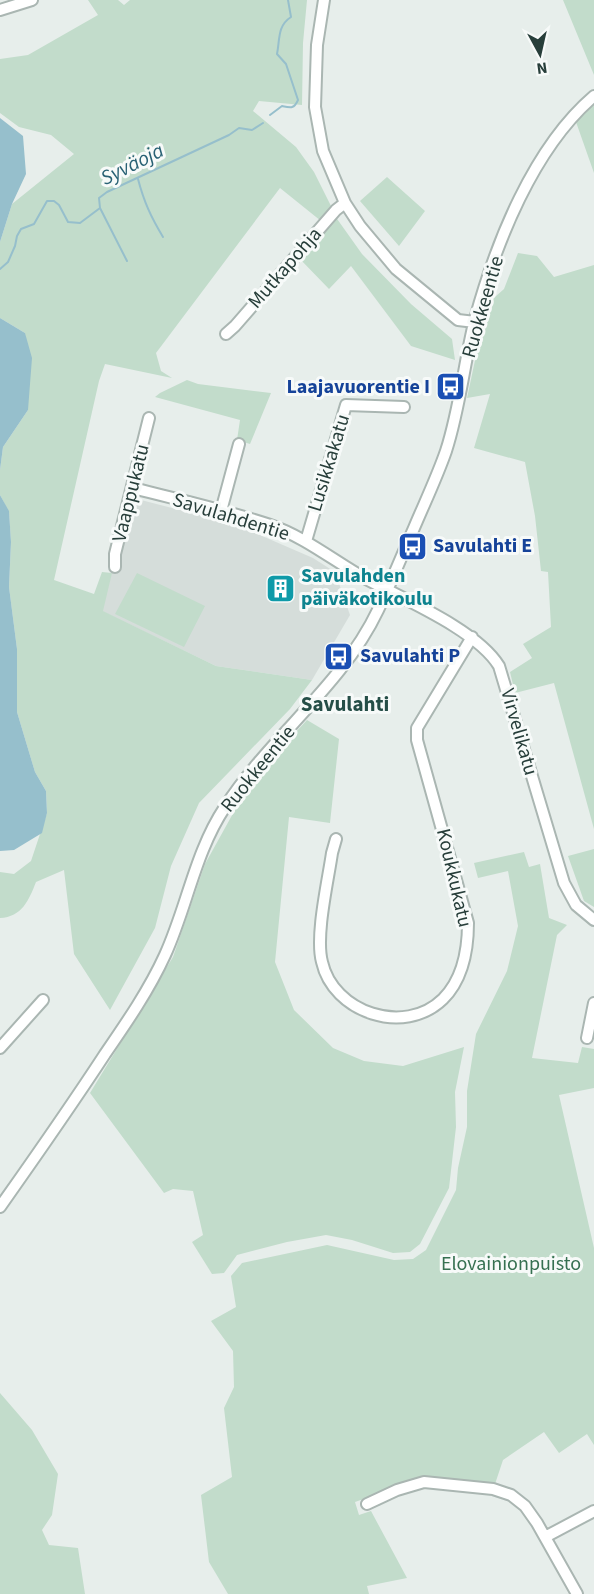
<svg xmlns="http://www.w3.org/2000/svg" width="594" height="1594" viewBox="0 0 594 1594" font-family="'Source Sans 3',sans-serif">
<rect width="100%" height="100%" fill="#e7eeeb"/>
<path fill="#d5ddda" d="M141,500L234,524L313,558L335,572L350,615L312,680L216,666L102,611L114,563L133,505Z"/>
<path fill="#c2dccb" d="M88,0H118L124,5L130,0H307L303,43L302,105L259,101L253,111L296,147L314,172L332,208L321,221L280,188L156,353L161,371L172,378L105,364L99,381L54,580L94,594L102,572L112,573L103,611L216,666L312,680L290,709L199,803L171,866L155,928L110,1010L74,954L64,870L36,882C29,900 22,917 0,918V872L14,874L31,861L47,813L46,791L35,772L17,712V649L9,587L11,542L9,512L0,495V470L3,447L28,410L25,333L0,318V242L12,204L74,154L51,135L19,127L0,113V59L28,55L98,15Z
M563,0H594V75Z
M594,104V173L576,122Z
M387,177L425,211L399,246L360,201Z
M335,216L362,254L411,304L452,339L455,360L411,346L351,266L329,289L299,258Z
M518,253L537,256L554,277L594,265V829L554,683L515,693L510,672L532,658L523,644L551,627L548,572L541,571L535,516L525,462L474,448L490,394L467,398L487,304L504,289Z
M187,380L198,384L271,393L250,444L237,440L240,420L155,397L160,393Z
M137,573L205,606L184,647L115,614Z
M307,720L339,739L330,823L289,817L275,962L294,1010L333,1048L364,1061L403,1066L464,1047L455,1092L456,1127L449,1188L420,1244L410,1252L393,1253L352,1240L326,1235L287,1242L237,1255L224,1273L212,1274L192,1242L203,1235L193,1191L173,1189L164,1193L90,1093L173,957L205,864L251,781Z
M594,849V907L584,901L568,856Z
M524,852L529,867L540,864L549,918L567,925L557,935L532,1058L578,1063L582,1047L594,1049V1088L559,1095L594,1248V1445L587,1434L559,1453L544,1432L503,1460L495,1484L423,1478L355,1502L359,1515L371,1511L407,1578L367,1586L369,1594H228L209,1562L201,1495L232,1477L224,1408L234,1387L233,1351L211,1321L236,1307L231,1276L242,1263L327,1245L394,1260L413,1259L426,1250L456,1190L458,1168L467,1127V1091L476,1034L507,971L518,926L508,871L478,878L474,863Z
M0,1393L32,1430L58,1474L52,1515L42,1530L49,1545L78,1548L85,1594H0Z"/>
<path fill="#96bfcc" d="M0,118L23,136L26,174L12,204L0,242Z
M0,318L25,333L32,358L28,410L3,447L0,470Z
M0,495L9,511L11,542L9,587L17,649V712L35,772L46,791L47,813L42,833L14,850L0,851Z"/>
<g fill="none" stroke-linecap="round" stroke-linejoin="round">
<path stroke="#96bfcc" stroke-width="2" d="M270,115L282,106C291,108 294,109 298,100L286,64L277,54C280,40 277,26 291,17L288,0
M138,179C144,202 151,217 163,237
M100,208L127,261
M0,269L8,262L15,246L17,236L21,229L34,224L47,201H54L59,205L68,222L80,223L100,208L99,198L107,192L229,135L239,128L252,130L263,123"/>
<defs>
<path id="minor" d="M324,0L317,45L315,107L323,151L345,203L360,226L396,269L458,320L475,322
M0,10L32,0
M226,334L235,326L336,210L345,203
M133,488C179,500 226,510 270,525C305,537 334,561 366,579C405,600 477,630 499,666L564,883L576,905L594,920
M221,511L239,444
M306,541L346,405L404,407
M115,567V554L149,418
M336,839L332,853C328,881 315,936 322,962C333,1012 404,1037 443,999C463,979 468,950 468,923L417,740V728L472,637
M587,1038L594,1003
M0,1048L43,1000
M0,1207C36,1156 71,1106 105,1054C127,1022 149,990 165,955C187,907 195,852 225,807C270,737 342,686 378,610C391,583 402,555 414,528C425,502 437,477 446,451C460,408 464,363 475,319C496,243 533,148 594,96
M367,1504L397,1490L424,1482L493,1489L511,1495L525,1506L537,1523L577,1594
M545,1537L594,1511"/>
</defs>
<use href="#minor" stroke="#aab6b2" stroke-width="14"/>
<use href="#minor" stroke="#fff" stroke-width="10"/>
</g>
<defs>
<symbol id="bus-square" viewBox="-11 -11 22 22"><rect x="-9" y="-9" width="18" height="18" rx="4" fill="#1a4fb4" stroke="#f7faf9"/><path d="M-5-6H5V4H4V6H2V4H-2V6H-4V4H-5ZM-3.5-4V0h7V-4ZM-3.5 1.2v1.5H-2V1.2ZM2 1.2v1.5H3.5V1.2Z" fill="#fff"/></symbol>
<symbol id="building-square" viewBox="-11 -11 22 22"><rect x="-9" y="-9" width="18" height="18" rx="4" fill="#0f9aa8" stroke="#f7faf9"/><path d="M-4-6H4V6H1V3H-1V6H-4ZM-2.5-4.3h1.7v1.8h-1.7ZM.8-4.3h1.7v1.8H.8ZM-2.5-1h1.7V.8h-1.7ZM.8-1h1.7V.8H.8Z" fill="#fff"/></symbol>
</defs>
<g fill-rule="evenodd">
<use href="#bus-square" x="434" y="370" width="33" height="33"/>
<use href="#bus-square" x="396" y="530" width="33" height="33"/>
<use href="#building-square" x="264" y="572" width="33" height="33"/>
<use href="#bus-square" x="322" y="640" width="33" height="33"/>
</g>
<g text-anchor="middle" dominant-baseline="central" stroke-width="6" stroke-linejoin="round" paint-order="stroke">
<g font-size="20" fill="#273e3a" stroke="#f7faf9">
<text transform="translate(285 268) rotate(-49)">Mutkapohja</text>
<text transform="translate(483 307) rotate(-74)">Ruokkeentie</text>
<text transform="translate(329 463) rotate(-73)">Lusikkakatu</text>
<text transform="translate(131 493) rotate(-76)">Vaappukatu</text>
<text transform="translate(231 517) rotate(17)">Savulahdentie</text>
<text transform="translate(519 732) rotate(74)">Virvelikatu</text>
<text transform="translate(258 769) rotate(-51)">Ruokkeentie</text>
<text transform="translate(454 878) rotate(77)">Koukkukatu</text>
</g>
<g font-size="20" font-weight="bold" fill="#164399" stroke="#f7faf9" text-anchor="start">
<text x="430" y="387" text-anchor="end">Laajavuorentie I</text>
<text x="433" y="546">Savulahti E</text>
<text x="360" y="656">Savulahti P</text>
</g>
<g font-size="20" font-weight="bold" fill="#0d838f" stroke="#f7faf9" text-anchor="start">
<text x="301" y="576">Savulahden<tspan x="301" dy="23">päiväkotikoulu</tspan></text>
</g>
<g font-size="20" fill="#367051" stroke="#f7faf9">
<text x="511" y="1264">Elovainionpuisto</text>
</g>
<g font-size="21" font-style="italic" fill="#286174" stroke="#f7faf9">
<text transform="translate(132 164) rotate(-27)">Syväoja</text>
</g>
<g font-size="21" font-weight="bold" fill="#254e47" stroke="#f7faf9">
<text x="345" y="704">Savulahti</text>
</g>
</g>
<g transform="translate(540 54) rotate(172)" stroke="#f7faf9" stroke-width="4.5" paint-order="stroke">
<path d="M0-4.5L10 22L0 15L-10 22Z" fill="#273e3a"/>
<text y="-9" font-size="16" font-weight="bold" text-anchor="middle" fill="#273e3a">N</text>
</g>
</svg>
